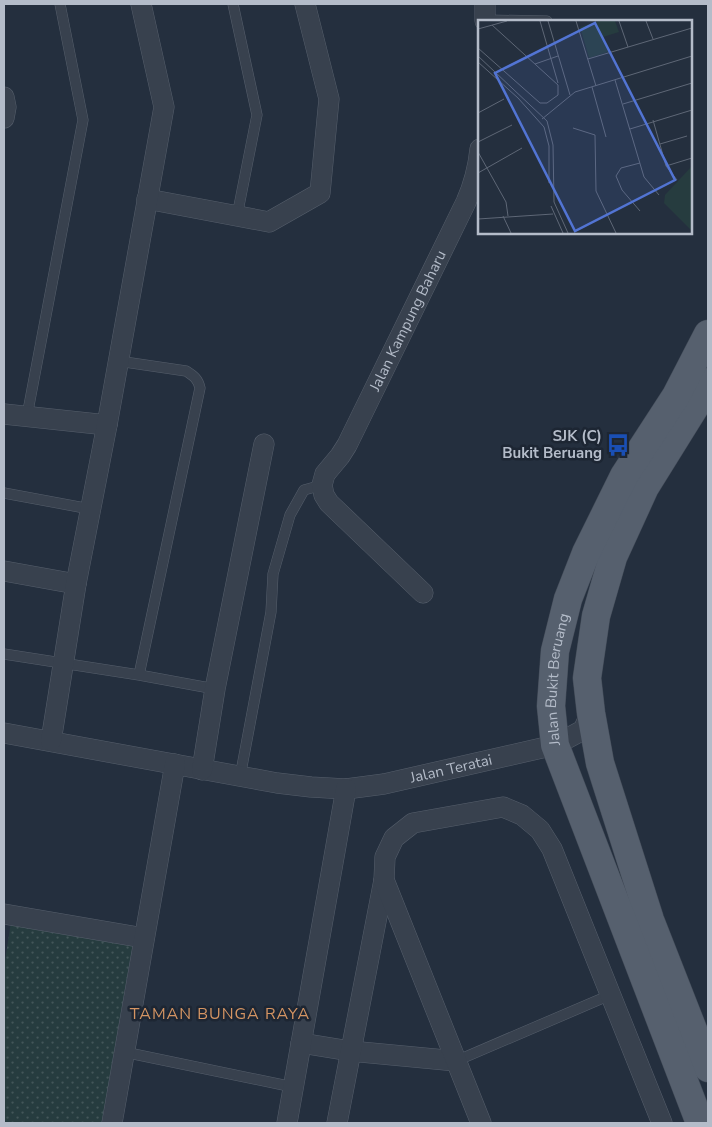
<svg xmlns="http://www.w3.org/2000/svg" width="712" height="1127" viewBox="0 0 712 1127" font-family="'Nunito Sans',sans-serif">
<defs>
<pattern id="grass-dots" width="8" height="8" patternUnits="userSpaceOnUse" patternTransform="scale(1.25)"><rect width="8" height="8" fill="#263c3f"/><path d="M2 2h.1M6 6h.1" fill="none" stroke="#435659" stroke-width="1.8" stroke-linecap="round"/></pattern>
</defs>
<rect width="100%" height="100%" fill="#242f3e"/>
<path fill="url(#grass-dots)" d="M11,922L133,944L102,1123H4V967Z"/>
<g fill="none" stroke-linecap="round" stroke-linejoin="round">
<defs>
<path id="lane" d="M233,4L257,115L237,216
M485,20L547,21
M118,361L186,371C194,376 198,379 200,388L139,675
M27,416L83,120L60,4
M4,493L90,509
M4,654L139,675L215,689
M240,777L271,612L273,574L290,515L304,490L322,485
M124,1052L293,1087
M456,1061L610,995"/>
<g id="street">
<path d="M485,21V4"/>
<path d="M4,97L6,107L4,118"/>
<path d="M147,199L269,222L320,193L329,99L305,4"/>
<path d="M4,414L107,425"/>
<path d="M4,571L76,584"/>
<path id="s1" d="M423,593L329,503L324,495L322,485L325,474L340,456L347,445L466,202C474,184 478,169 480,149"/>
<path id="s2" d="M4,733L277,783L311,787L346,789L384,784L555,745L583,730L591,713"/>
<path d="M51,741L76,584L107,425L164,107L141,4"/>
<path d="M202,770L215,689L264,444"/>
<path d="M4,914L144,938"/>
<path d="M301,1043L350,1051L456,1061"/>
<path d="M112,1123L175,764"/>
<path d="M287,1123L346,789"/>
<path d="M337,1123L384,880"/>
<path d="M481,1123L384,880L385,857L394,838L413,823L503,807L522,815L540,830L552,849L662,1123"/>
</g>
<g id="primary">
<path d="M708,382L696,405L645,487L613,557L596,616L587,678L591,713L600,763L650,920L708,1068"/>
<path id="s3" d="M700,1123L555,745L551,706L555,651L568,599L586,553L624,476L676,396L708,334"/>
</g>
</defs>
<use href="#lane" stroke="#565f6c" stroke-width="11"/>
<use href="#street" stroke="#565f6c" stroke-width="21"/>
<use href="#primary" stroke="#414a57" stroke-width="29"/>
<use href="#lane" stroke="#38414e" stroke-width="10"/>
<use href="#street" stroke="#38414e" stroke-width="20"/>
<use href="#primary" stroke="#56606e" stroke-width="28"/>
</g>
<defs>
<symbol id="bus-bare" viewBox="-9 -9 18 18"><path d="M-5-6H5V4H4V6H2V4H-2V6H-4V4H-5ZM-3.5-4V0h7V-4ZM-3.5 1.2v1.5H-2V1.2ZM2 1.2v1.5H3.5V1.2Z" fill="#1a4fb4" stroke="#1d2633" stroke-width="2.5" paint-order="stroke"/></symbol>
</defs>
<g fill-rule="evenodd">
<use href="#bus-bare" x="602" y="429" width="32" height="32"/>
</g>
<g text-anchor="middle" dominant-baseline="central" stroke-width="5" stroke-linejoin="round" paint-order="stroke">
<g font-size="15" fill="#b4bcc9" stroke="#1d2633">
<text stroke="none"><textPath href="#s1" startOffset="336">Jalan Kampung Baharu</textPath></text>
<text stroke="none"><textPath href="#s3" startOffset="471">Jalan Bukit Beruang</textPath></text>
<text stroke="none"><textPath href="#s2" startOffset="454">Jalan Teratai</textPath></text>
</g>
<g font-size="15" font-weight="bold" fill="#b4bcc9" stroke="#1d2633" text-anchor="end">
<text x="602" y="436">SJK (C)<tspan x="602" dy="17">Bukit Beruang</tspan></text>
</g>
<g font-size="16" letter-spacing="1" fill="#d59563" stroke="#1d2633">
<text x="220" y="1014">TAMAN BUNGA RAYA</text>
</g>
</g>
<g transform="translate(478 20)">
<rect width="214" height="214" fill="#242f3e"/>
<path d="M121,1H137L141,12L125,17L130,32L111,38L102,7Z" fill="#263c3f"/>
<path d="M214,146V211L186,183L187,175Z" fill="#263c3f"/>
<path fill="none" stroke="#5e6776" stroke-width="1" d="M62,1L80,63M70,1L92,75M98,1L118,66M141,1L150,27M168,1L175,19M0,9L29,1M0,28L62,83H69L80,75V65L14,5M0,36L69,101L75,125L76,182L90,213M110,39L214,8M0,42L40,78L66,107L71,126V163M57,44L80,36M137,60L166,157L181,175M114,67L128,117M145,84L214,63M0,93L26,79M64,99L97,72L214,36M175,100L188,146L199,160M95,108L117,115L118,171L138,213M152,109L214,90M0,122L34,105M182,124L209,116M0,132L28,182L30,196M188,146L214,138M0,153L44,128M73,186L85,213M162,191L144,170L138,156L143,148L162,143M25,196L33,213M0,199L75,194"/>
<path fill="#5274d3" fill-opacity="0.15" stroke="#5274d3" stroke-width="2.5" d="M117,3L197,160L97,211L17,53Z"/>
<rect width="214" height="214" fill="none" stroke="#b4bcc9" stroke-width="2.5"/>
</g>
<rect width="712" height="1127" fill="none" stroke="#b4bcc9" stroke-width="10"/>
</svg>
